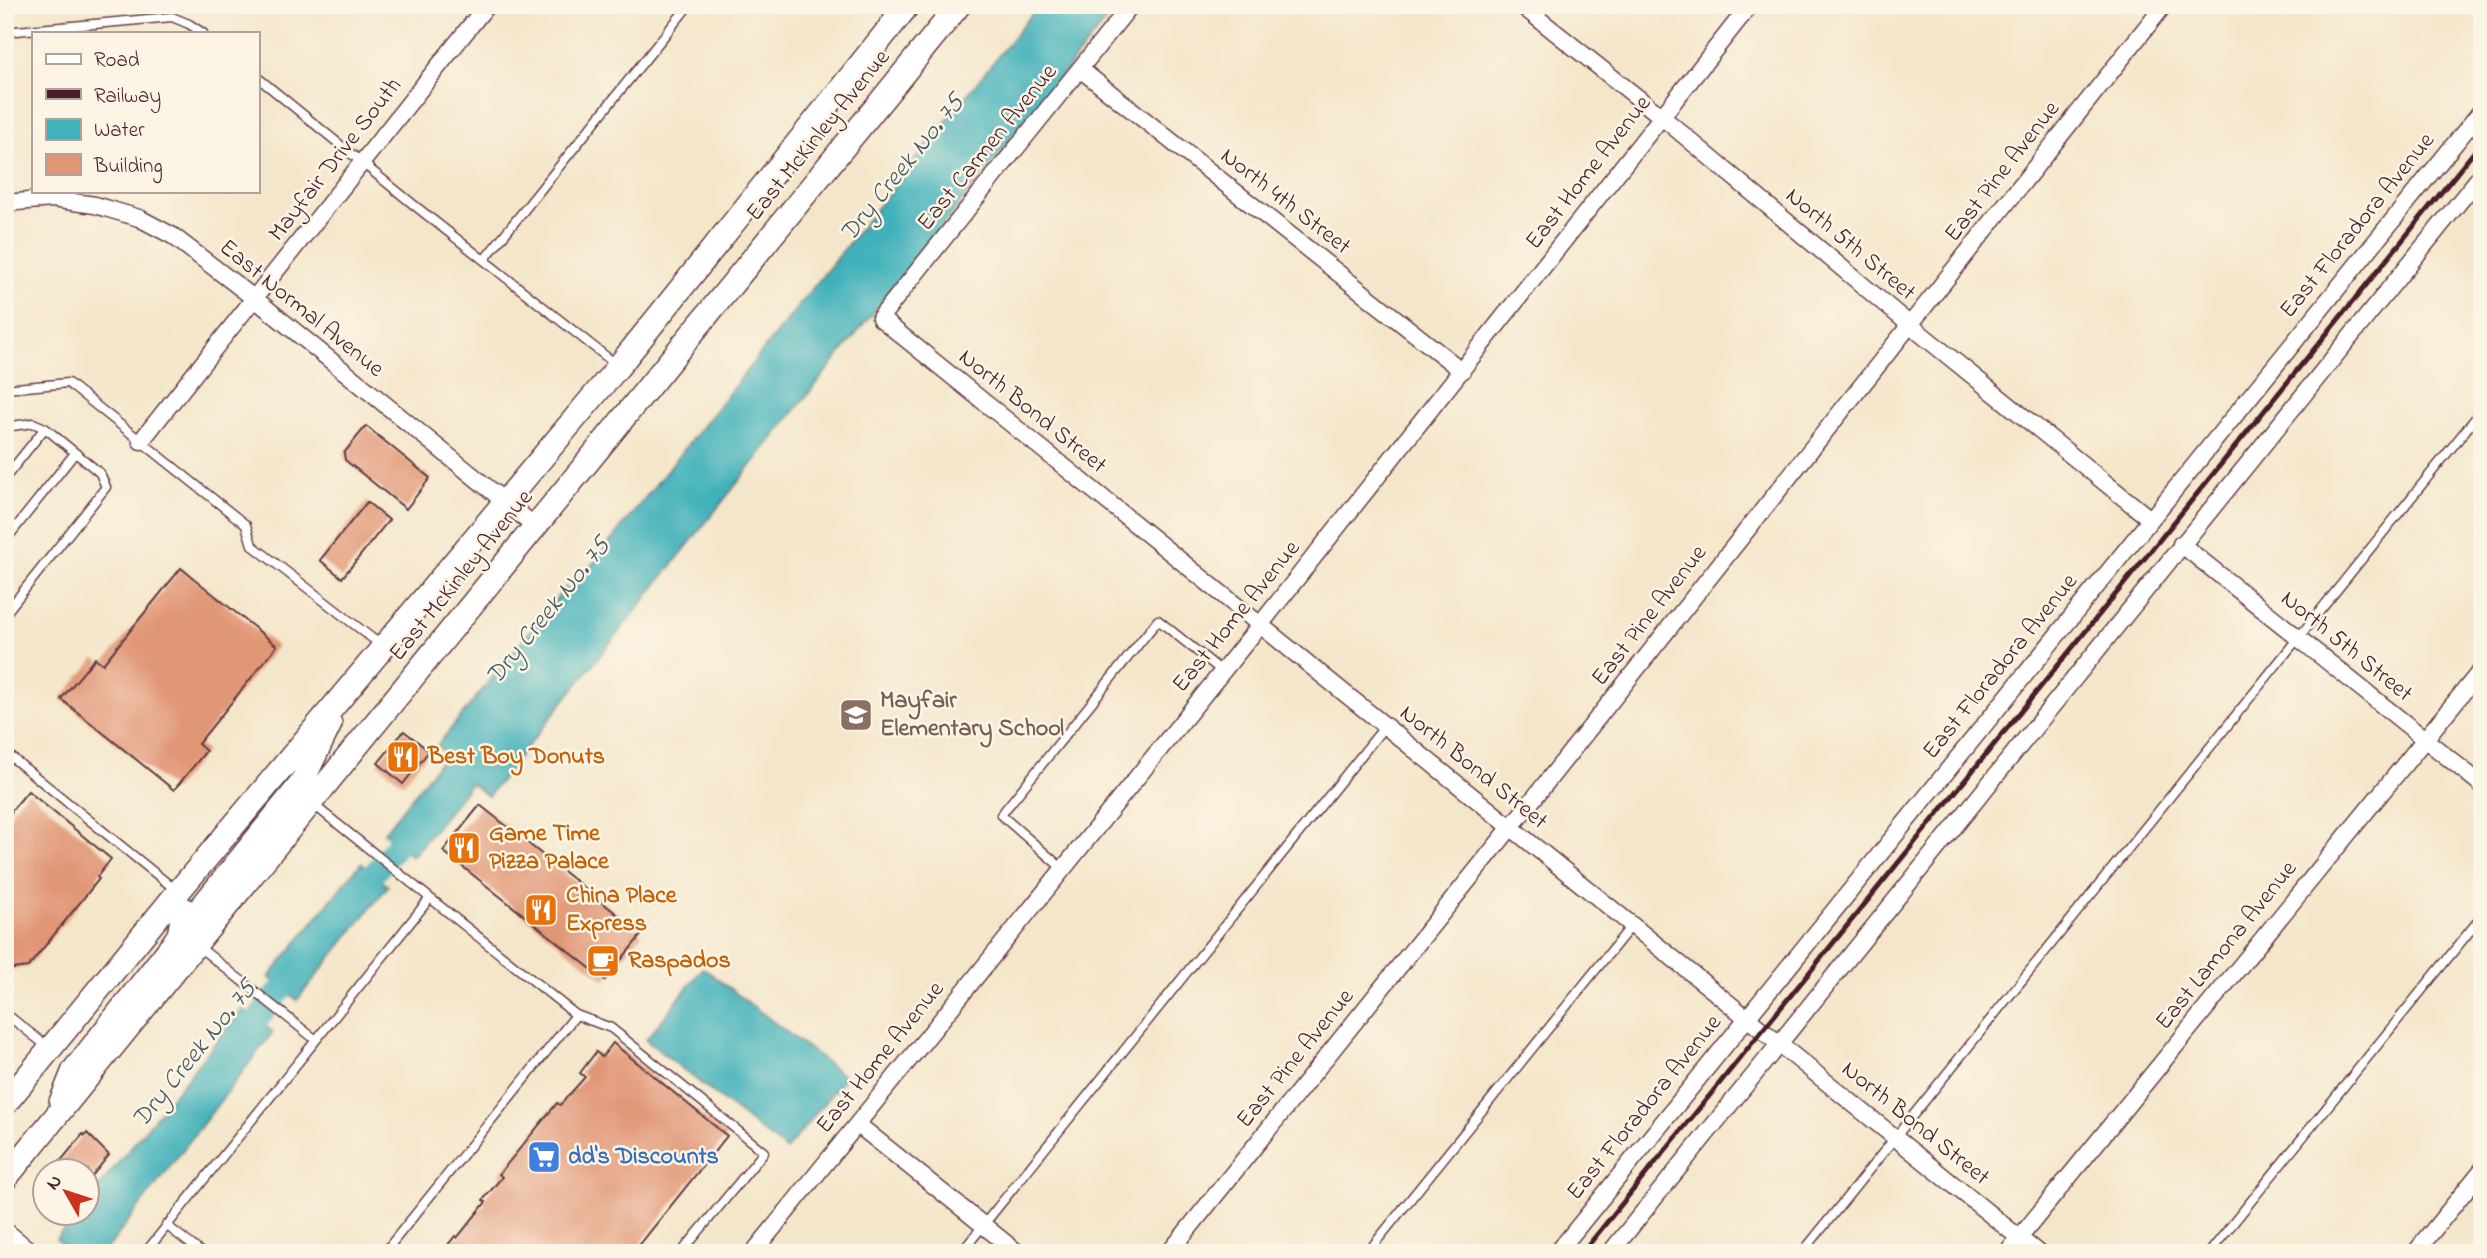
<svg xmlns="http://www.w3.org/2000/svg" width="2487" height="1258" viewBox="0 0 2487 1258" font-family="'Indie Flower',sans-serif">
<rect width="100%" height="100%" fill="#fcf5e5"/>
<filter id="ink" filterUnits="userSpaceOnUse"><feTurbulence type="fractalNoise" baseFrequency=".0143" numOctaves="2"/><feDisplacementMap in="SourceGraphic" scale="14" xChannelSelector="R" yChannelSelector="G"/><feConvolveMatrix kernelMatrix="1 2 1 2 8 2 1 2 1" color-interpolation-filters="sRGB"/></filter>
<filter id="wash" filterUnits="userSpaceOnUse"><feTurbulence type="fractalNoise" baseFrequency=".00686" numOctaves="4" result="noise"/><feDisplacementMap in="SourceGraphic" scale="28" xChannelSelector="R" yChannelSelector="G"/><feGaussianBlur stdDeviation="1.57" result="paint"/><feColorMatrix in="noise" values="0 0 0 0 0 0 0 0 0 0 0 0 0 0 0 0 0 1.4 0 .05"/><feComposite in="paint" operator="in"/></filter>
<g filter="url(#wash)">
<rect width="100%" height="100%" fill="#f4e6ca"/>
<path fill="#41b1ba" stroke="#466872" stroke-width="2" d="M1039,5H1118L488,796L471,783L412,857L384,832L446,754L437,746L565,588L570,592Z
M361,863L388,886L297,1000L269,977Z
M703,968L845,1077L786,1150L646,1040Z
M243,1009L273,1032L104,1253H73L56,1239L78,1213L88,1212V1200Z"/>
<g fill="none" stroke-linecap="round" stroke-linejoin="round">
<path stroke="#41b1ba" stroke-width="23" d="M356,896L415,822
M238,1044L301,964"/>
</g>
<g id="blocks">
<path fill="#e19676" d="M366,426L430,478L406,509L345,460L344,453Z
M367,502L389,520L342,578L320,560Z
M181,568L277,646L198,744L206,751L174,790L61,699L95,658L103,664Z
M404,731L429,751L403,784L378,763Z
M28,791L111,859L97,877L99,879L28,967L5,970V901L9,900L5,868V834L12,810Z
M480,805L642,934L605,980L443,851Z
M613,1043L727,1136L633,1253H436L440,1248L443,1251L455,1236L457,1238L486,1202L483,1200L502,1177L499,1174L557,1103L560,1105L585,1077L580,1073L596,1052L602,1057Z
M87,1133L109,1155L88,1181V1170L54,1169L83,1134L85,1136Z"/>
</g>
</g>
<g filter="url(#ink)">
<use href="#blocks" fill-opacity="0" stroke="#643d43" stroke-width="2"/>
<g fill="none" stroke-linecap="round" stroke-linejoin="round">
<defs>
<path id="lane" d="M5,32L172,17L189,24L203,33
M257,77L414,205L618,366
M484,260L689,5
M5,389L68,383L246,525L252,545L382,646
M5,427L33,423L45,428L100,473L106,487L5,614
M5,478L45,428
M5,541L75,453
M5,752L177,891
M314,805L576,1015L384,1253
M1063,869L1001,815L1158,620L1223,672
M199,947L316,1040
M5,1013L49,1048
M576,1015L611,1028L764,1152L681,1253
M166,1225L202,1253
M145,1253L430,898
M961,1253L1385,726
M1367,1253L1632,925
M1802,1253L2482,410
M2209,1253L2482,916"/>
<path id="street" d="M1131,5L880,318L2038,1253
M1521,5L1662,117L1910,325L2150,519
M1080,69L1462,371
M5,203L52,199L95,205L139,218L173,236L255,299L536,527
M141,441L487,5
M2181,544L2482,785
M857,1124L1018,1253
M753,1253L1260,625L1750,5
M1169,1253L1511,827L2164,5
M1557,1253L2482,110
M1610,1253L2482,174
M2007,1253L2482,669
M2415,1253L2482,1170"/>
<path id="secondary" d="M196,946L192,927L195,915L301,784L330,724
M61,1102L74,1070L173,944L179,935L184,909
M5,1104L178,892L618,367L908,5
M5,1179L959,5
M5,1235L27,1253"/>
</defs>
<use href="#lane" stroke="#643d43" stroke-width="11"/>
<use href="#street" stroke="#643d43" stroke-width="19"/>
<use href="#secondary" stroke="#643d43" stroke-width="26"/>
<use href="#lane" stroke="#fff" stroke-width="8"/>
<use href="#street" stroke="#fff" stroke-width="16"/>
<use href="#secondary" stroke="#fff" stroke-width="23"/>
<path stroke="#4a1f2b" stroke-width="5" d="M1582,1253L2482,142"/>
</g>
</g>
<defs>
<symbol id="school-square" viewBox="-11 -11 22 22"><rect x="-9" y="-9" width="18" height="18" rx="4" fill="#8d6e63" stroke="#fcf5e5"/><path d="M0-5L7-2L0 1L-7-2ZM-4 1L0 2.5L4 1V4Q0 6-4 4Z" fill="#fff"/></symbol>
<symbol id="restaurant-square" viewBox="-11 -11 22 22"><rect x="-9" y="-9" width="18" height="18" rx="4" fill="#e8710a" stroke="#fcf5e5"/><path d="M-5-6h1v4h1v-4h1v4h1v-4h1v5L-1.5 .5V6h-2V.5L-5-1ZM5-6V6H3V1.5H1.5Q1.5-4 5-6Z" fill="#fff"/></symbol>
<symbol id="cafe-square" viewBox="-11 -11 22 22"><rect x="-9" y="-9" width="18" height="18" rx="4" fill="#e8710a" stroke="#fcf5e5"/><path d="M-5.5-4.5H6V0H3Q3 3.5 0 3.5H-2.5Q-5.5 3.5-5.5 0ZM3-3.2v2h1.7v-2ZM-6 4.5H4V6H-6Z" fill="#fff"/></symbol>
<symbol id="supermarket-square" viewBox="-11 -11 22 22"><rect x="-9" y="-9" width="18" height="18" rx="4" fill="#3f7fe0" stroke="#fcf5e5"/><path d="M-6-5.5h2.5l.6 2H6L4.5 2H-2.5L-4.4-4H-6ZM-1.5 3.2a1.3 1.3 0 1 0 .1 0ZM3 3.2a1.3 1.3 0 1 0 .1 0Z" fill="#fff"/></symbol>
</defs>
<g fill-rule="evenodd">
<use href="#school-square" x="837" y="696" width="38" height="38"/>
<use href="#restaurant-square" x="384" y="738" width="38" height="38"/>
<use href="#restaurant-square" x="445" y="829" width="38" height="38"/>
<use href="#restaurant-square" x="522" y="891" width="38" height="38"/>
<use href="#cafe-square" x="584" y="942" width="38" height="38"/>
<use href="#supermarket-square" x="525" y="1138" width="38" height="38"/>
</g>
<g text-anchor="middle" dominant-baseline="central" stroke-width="5" stroke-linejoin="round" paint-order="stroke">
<g font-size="24" fill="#4a1f2b" stroke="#fcf5e5">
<text transform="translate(819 136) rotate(-51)">East McKinley Avenue</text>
<text transform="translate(988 148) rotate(-51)">East Carmen Avenue</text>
<text transform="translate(336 160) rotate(-52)">Mayfair Drive South</text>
<text transform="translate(2003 172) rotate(-52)">East Pine Avenue</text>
<text transform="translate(1589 173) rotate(-52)">East Home Avenue</text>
<text transform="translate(1285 202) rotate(38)">North 4th Street</text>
<text transform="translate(2358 226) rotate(-51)">East Floradora Avenue</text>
<text transform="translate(1850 245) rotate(40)">North 5th Street</text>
<text transform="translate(301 309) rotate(39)">East Normal Avenue</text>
<text transform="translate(1032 412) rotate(39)">North Bond Street</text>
<text transform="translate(462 576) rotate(-51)">East McKinley Avenue</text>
<text transform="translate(1650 616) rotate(-52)">East Pine Avenue</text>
<text transform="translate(1237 617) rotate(-51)">East Home Avenue</text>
<text transform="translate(2346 647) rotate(39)">North 5th Street</text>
<text transform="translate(2001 667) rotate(-51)">East Floradora Avenue</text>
<text transform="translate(1473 768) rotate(39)">North Bond Street</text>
<text transform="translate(2227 946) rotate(-51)">East Lamona Avenue</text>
<text transform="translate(881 1058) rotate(-51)">East Home Avenue</text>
<text transform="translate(1296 1059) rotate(-51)">East Pine Avenue</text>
<text transform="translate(1645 1108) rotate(-51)">East Floradora Avenue</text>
<text transform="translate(1915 1124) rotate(39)">North Bond Street</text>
</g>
<g font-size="24" font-weight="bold" fill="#785e54" stroke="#fcf5e5" text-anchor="start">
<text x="880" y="701">Mayfair<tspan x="880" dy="28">Elementary School</tspan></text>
</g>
<g font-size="24" font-weight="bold" fill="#c56008" stroke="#fcf5e5" text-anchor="start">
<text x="428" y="757">Best Boy Donuts</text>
<text x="489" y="834">Game Time<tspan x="489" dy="28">Pizza Palace</tspan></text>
<text x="566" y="896">China Place<tspan x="566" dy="28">Express</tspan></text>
<text x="628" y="961">Raspados</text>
</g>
<g font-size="24" font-weight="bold" fill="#366cbe" stroke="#fcf5e5" text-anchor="start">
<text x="568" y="1157">dd's Discounts</text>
</g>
<g font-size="26" font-style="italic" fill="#465964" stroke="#fcf5e5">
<text transform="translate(903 169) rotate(-51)">Dry Creek No. 75</text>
<text transform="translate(549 612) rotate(-51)">Dry Creek No. 75</text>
<text transform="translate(195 1055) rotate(-51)">Dry Creek No. 75</text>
</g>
</g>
<rect width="2487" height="1258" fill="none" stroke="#fcf5e5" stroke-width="28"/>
<rect x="32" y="32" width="228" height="161" fill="#fcf5e5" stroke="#b59f9b" stroke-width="2"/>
<rect x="46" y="54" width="35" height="10" fill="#ffffff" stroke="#b59f9b" stroke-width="2"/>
<text x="94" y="66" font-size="21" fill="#4a1f2b">Road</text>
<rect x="46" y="89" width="35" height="10" fill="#4a1f2b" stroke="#b59f9b" stroke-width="2"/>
<text x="94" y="102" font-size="21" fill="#4a1f2b">Railway</text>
<rect x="46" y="119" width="35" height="21" fill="#41b1ba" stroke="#b59f9b" stroke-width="2"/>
<text x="94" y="136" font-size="21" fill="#4a1f2b">Water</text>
<rect x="46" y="154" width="35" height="21" fill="#e19676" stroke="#b59f9b" stroke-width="2"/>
<text x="94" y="172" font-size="21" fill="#4a1f2b">Building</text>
<g transform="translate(66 1192) rotate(309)"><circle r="33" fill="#fcf5e5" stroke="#b59f9b" stroke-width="2"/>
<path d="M0-5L12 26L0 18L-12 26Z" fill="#c8321e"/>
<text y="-10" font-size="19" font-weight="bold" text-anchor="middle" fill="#4a1f2b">N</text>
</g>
</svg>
